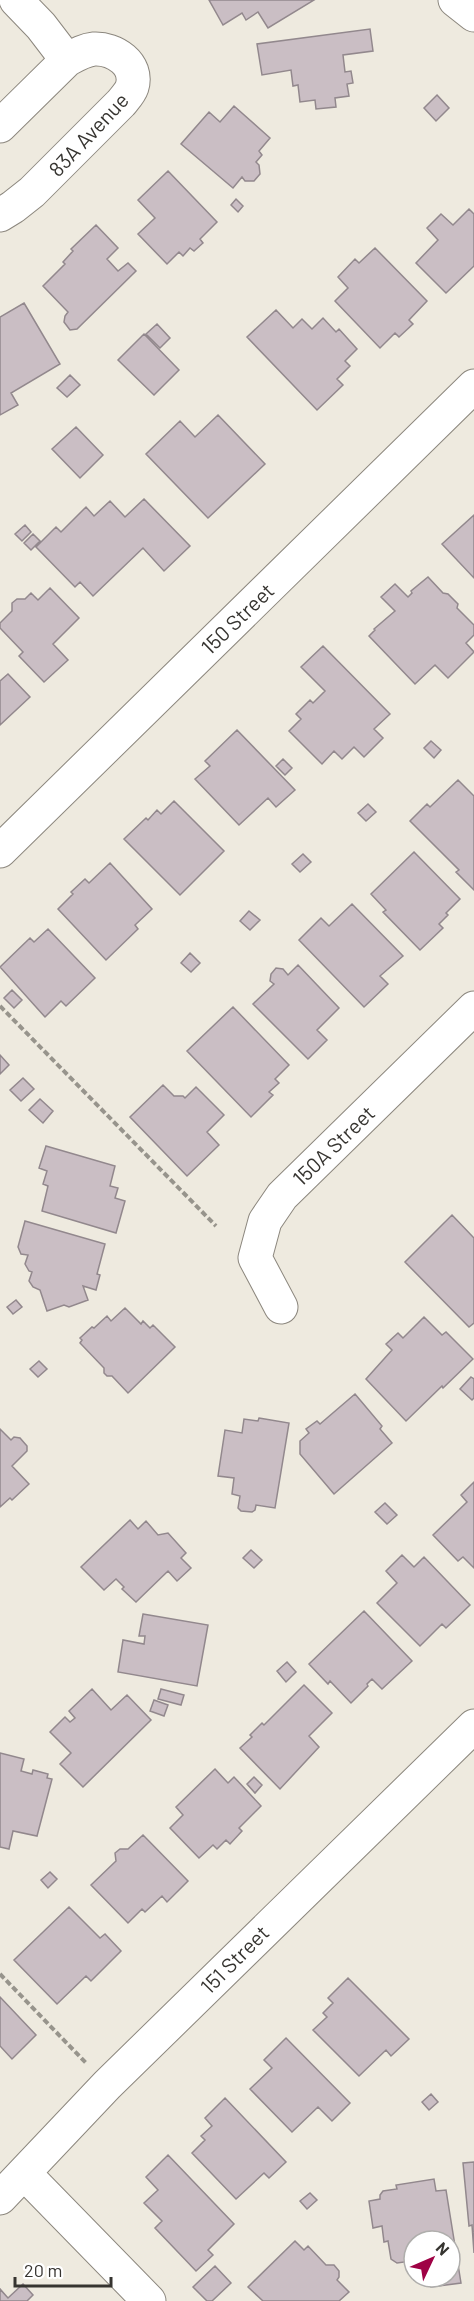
<svg xmlns="http://www.w3.org/2000/svg" width="474" height="2301" viewBox="0 0 474 2301" font-family="Barlow,sans-serif">
<rect width="100%" height="100%" fill="#eeeadf"/>
<path fill="#cabec4" stroke="#92888d" stroke-width="1.5" fill-rule="evenodd" d="M209,0H314L268,28L258,12L246,20L242,13L223,25Z
M370,29L373,51L343,55L345,72L351,71L353,83L347,84L349,96L335,98L336,107L316,109L315,100L300,102L298,85L293,86L291,70L262,75L257,44Z
M437,95L449,108L436,121L424,108Z
M234,106L270,138L259,151L262,155L256,162L259,165L260,174L254,181H245L242,177L233,188L181,144L209,112L220,122Z
M168,171L217,222L200,239L203,243L194,251L190,248L183,256L179,252L167,264L138,234L155,218L138,200Z
M236,199L243,206L238,212L231,205Z
M469,209L474,214V266L446,293L416,263L438,240L427,228L441,214L453,225Z
M96,225L118,248L107,259L118,271L128,263L136,271L77,329L70,330L64,322L65,316L68,312L43,286L65,264L63,262L73,251L71,249Z
M375,248L427,301L409,320L413,324L399,337L395,333L380,348L335,301L348,288L338,277L355,259L359,263Z
M24,303L60,364L11,393L18,405L0,415V317Z
M276,310L293,328L302,319L312,329L323,318L336,332L339,329L357,349L345,361L350,366L337,379L343,385L317,410L247,337Z
M157,324L170,338L160,348L146,334Z
M144,334L179,370L154,395L118,360Z
M70,375L80,385L67,397L57,388Z
M218,415L265,464L208,518L146,454L180,421L195,437Z
M76,427L103,455L80,478L52,449Z
M144,499L190,546L164,571L143,548L93,596L80,582L75,587L36,547L56,527L61,532L86,507L94,516L110,501L125,517Z
M474,515V578L442,544Z
M25,525L31,532L22,541L15,534Z
M33,534L40,541L31,550L24,543Z
M428,577L443,593L448,594L458,604L457,608L474,625V635L466,643L474,652L448,678L435,665L415,684L369,636L375,630L374,629L395,611L381,597L395,584L408,597L412,593L411,591Z
M50,588L79,618L53,644L68,660L44,682L19,656L23,652L0,628V623L12,611V603L17,599H25L31,593L38,600Z
M323,646L390,714L374,729L383,738L364,757L354,747L342,759L334,751L322,764L289,731L301,719L296,714L310,700L313,703L325,691L301,667Z
M8,674L30,697L0,725V681Z
M237,730L295,790L276,807L268,798L239,825L195,779L210,766L205,761Z
M431,741L441,750L434,758L424,748Z
M283,759L292,768L285,775L276,766Z
M458,780L474,796V890L456,872L459,870L410,821L427,804L430,807Z
M174,801L224,851L180,895L124,839L146,818L148,820L157,810L161,814Z
M368,804L376,812L366,821L358,813Z
M414,852L460,899L446,913L448,915L439,924L443,928L420,950L383,912L386,910L371,894Z
M303,854L311,862L300,872L292,864Z
M110,863L152,909L135,925L138,929L106,960L58,909L73,894L71,892L85,879L89,883Z
M352,904L403,956L380,976L388,984L364,1007L299,940L321,918L329,926Z
M249,911L260,920L250,930L240,921Z
M48,929L95,978L66,1006L61,1001L45,1017L0,967L30,938L34,942Z
M190,953L200,963L191,972L181,963Z
M298,965L339,1008L317,1030L327,1040L308,1059L253,1004L274,984L270,981L271,974L276,968L283,969L288,975Z
M12,990L22,1000L14,1008L4,998Z
M233,1007L289,1065L275,1079L279,1083L269,1092L273,1095L251,1117L187,1051Z
M0,1055L9,1065L0,1074Z
M23,1078L34,1089L21,1101L10,1090Z
M163,1085L174,1096H183L185,1098L196,1087L224,1115L207,1132L219,1145L187,1176L130,1117Z
M40,1099L53,1111L43,1123L29,1110Z
M46,1146L115,1166L110,1186L118,1188L115,1198L125,1201L116,1233L42,1211L48,1186L43,1184L47,1171L39,1168Z
M452,1215L474,1238V1323L469,1327L405,1262Z
M25,1221L105,1244L97,1274L100,1275L96,1290L83,1286L88,1300L69,1307L64,1305L47,1311L40,1290L33,1287L29,1281L32,1272L29,1271L25,1264L28,1255L21,1254L18,1247Z
M16,1300L22,1307L13,1314L7,1307Z
M125,1308L141,1324L143,1321L150,1328L153,1325L175,1347L128,1393L112,1376H107L104,1373V1368L80,1343L82,1340L80,1338L92,1327L94,1328L107,1316L111,1321Z
M424,1317L442,1335L446,1332L473,1359L443,1388L442,1386L406,1421L366,1379L392,1350L386,1344L398,1333L403,1338Z
M39,1361L47,1369L38,1377L30,1369Z
M471,1377L474,1379V1398L472,1400L460,1389Z
M355,1394L382,1426L380,1429L392,1443L334,1494L300,1454V1441L309,1433L306,1429L317,1421L320,1424Z
M259,1418L289,1423L275,1508L256,1505L255,1510L252,1512L241,1511L238,1508L240,1496L232,1494L234,1478L218,1476L225,1430L242,1433L244,1419L258,1421Z
M0,1429L11,1440L14,1437L20,1438L27,1446V1451L12,1466L29,1484L12,1500L10,1498L0,1507Z
M474,1482V1568L463,1557L458,1561L433,1535L467,1502L461,1495Z
M385,1503L397,1515L387,1524L375,1512Z
M130,1520L138,1529L146,1521L158,1535L168,1533L186,1553L181,1558L191,1568L177,1581L168,1571L136,1602L122,1589L124,1587L116,1579L104,1590L81,1567Z
M251,1550L262,1560L254,1568L243,1558Z
M402,1555L414,1567L424,1557L470,1605L446,1628L442,1624L420,1646L377,1603L397,1583L386,1571Z
M364,1611L412,1661L382,1689L372,1679L367,1684L368,1686L351,1703L330,1681L328,1684L309,1664Z
M143,1614L208,1625L197,1686L118,1672L123,1640L144,1644L145,1636H139Z
M287,1662L296,1672L286,1682L277,1671Z
M304,1685L332,1713L309,1736L319,1747L280,1789L240,1748L252,1737L250,1735L262,1723L264,1725Z
M92,1689L111,1710L127,1695L151,1720L83,1787L60,1764L71,1753L50,1732L65,1717L70,1722L75,1718L69,1711Z
M161,1689L184,1695L181,1705L158,1699Z
M154,1700L168,1705L164,1716L150,1711Z
M0,1753L24,1759L21,1771L32,1774L33,1770L48,1774L47,1778L52,1779L37,1836L13,1831L9,1849L0,1847Z
M215,1769L228,1783L234,1777L261,1806L239,1828L242,1831L230,1844L226,1840L217,1849L213,1845L199,1858L170,1828L183,1815L176,1807Z
M254,1777L262,1785L255,1793L247,1784Z
M143,1835L188,1881L167,1902L162,1896L145,1912L142,1909L128,1923L91,1885L116,1861L115,1853L120,1849H128Z
M50,1872L57,1879L48,1888L41,1880Z
M69,1907L100,1938L105,1934L121,1951L91,1981L86,1976L57,2004L14,1960Z
M348,1978L409,2039L391,2056L386,2050L359,2076L313,2030L327,2017L323,2013L333,2003L328,1998Z
M0,1997L36,2035L12,2059L0,2046Z
M286,2038L350,2103L332,2121L318,2107L292,2132L250,2089L272,2068L264,2060Z
M431,2094L438,2102L429,2110L422,2102Z
M225,2098L286,2162L269,2178L264,2173L236,2199L192,2153L205,2140L201,2136L212,2126L205,2118Z
M168,2155L234,2224L208,2250L213,2255L196,2271L155,2228L162,2221L144,2203L158,2190L146,2177Z
M474,2162V2253L472,2225L469,2226L463,2163Z
M434,2179L436,2191L446,2190L461,2283L431,2287L429,2278L414,2280L411,2261L397,2263L391,2259L388,2241L384,2242L382,2226L373,2228L369,2201L380,2199V2195L383,2191L397,2189L396,2185ZM414,2241H450V2277H414Z
M310,2193L317,2200L307,2209L300,2201Z
M295,2241L304,2250L308,2246L326,2265H334L339,2271V2277L337,2280L349,2292L339,2301H263L248,2287Z
M215,2266L231,2283L212,2301H207L193,2287Z
M23,2284L33,2295L27,2301H0V2289L8,2298Z"/>
<g fill="none" stroke-linecap="round" stroke-linejoin="round">
<defs>
<path id="minor" d="M16,0L41,26L67,60
M455,0L474,15
M0,126L67,60C76,55 84,50 94,49C114,48 139,64 132,87C130,93 125,98 121,103L32,192L13,207L0,215
M0,851L474,386
M281,1307L255,1258L265,1221L282,1196L474,1008
M25,2174L149,2301
M0,2198L107,2085L474,1726"/>
</defs>
<use href="#minor" stroke="#8c877e" stroke-width="35"/>
<path stroke="#97948c" stroke-width="4" stroke-dasharray="6 3" stroke-linecap="butt" d="M0,1006L216,1226
M0,1974L86,2063"/>
<use href="#minor" stroke="#fff" stroke-width="33"/>
</g>
<g text-anchor="middle" dominant-baseline="central" stroke-width="6" stroke-linejoin="round" paint-order="stroke">
<g font-size="21" fill="#363430" stroke="#fff">
<text transform="translate(88 134) rotate(-47)">83A Avenue</text>
<text transform="translate(237 618) rotate(-44)">150 Street</text>
<text transform="translate(333 1145) rotate(-44)">150A Street</text>
<text transform="translate(234 1959) rotate(-45)">151 Street</text>
</g>
</g>
<g transform="translate(432 2259) rotate(46)"><circle r="28" fill="#ffffff" stroke="#afaeac" stroke-width="1.5"/>
<path d="M0-4.5L10 22L0 15L-10 22Z" fill="#9f0245"/>
<text y="-9" font-size="16" font-weight="bold" text-anchor="middle" fill="#363430">N</text>
</g>
<path d="M15 2277v9h96v-9" fill="none" stroke="#363430" stroke-width="3"/>
<text x="24" y="2277" font-size="18" fill="#363430" stroke="#ffffff" stroke-width="4.5" paint-order="stroke">20 m</text>
</svg>
